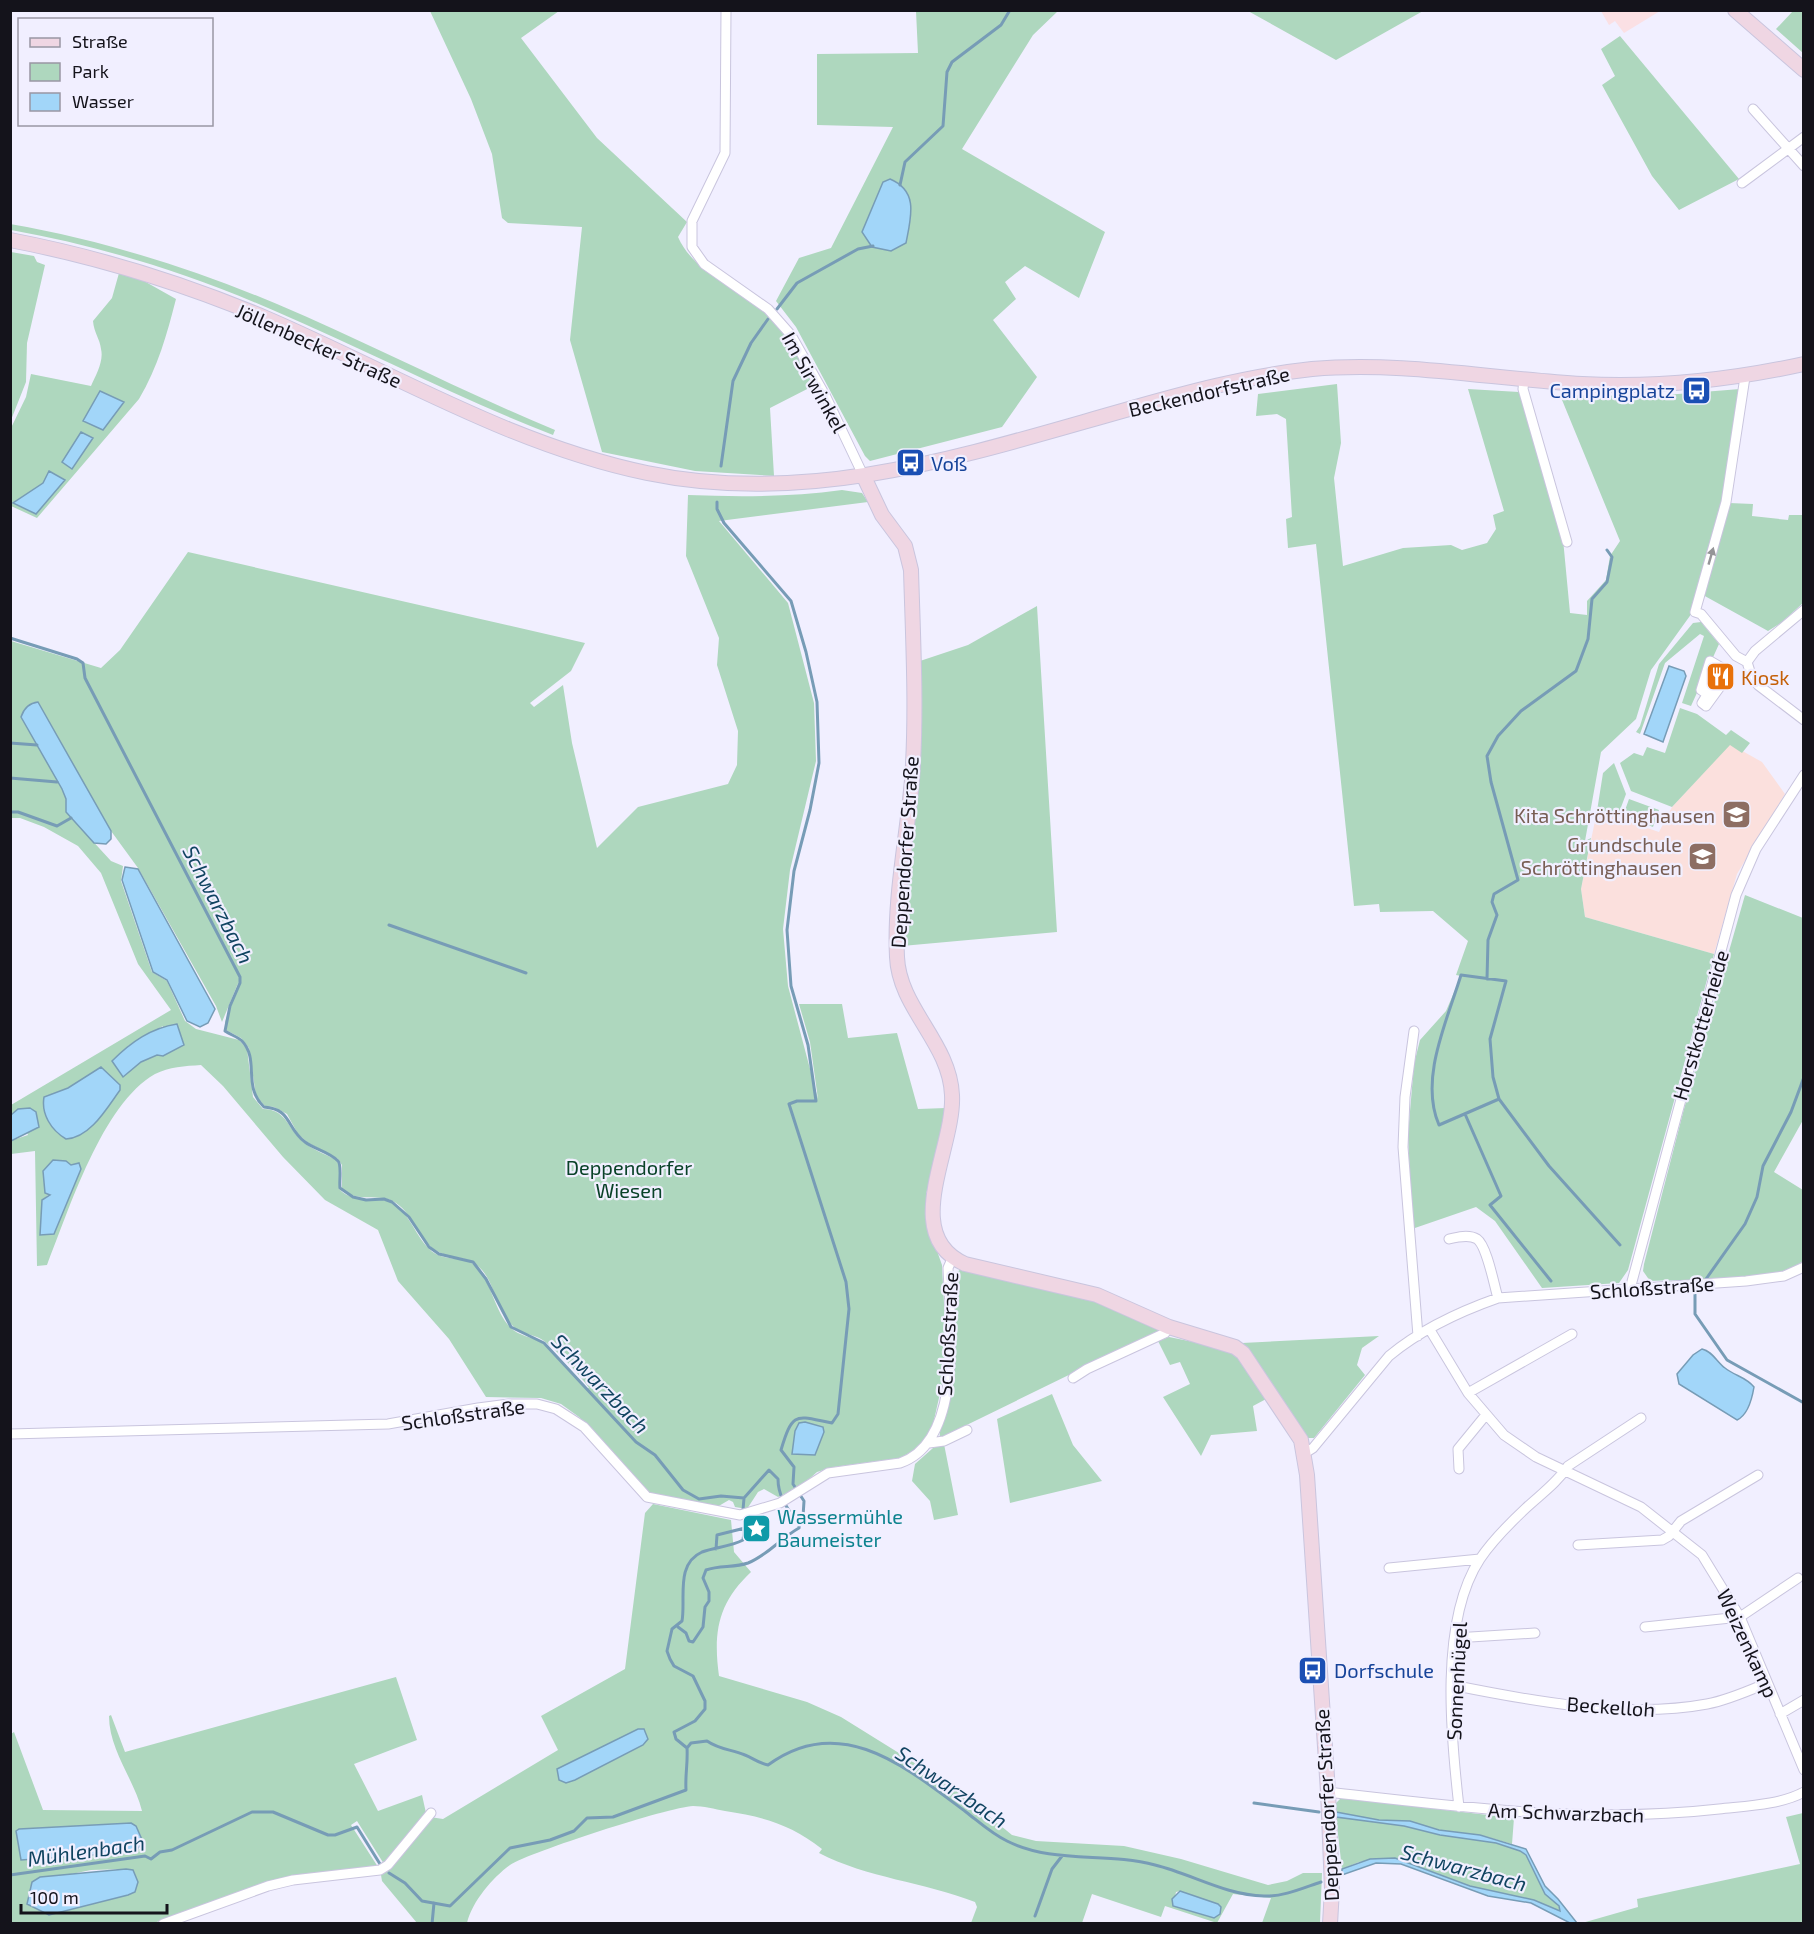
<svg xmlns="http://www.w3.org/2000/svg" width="1814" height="1934" viewBox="0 0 1814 1934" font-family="'Exo 2',sans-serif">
<rect width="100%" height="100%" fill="#f1efff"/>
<path fill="#fbe0e4" d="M1601,11H1660L1624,33L1615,21L1609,25Z"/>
<path fill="#fbe0dd" d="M1730,744L1762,762L1785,794L1737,874L1714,954L1585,917L1581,889L1597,811L1659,832L1672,807Z"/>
<path fill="#aed7be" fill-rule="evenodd" d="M430,11H559L521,38L597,138L687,222L678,237C693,271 731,283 758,306C783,327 799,358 815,385L770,408L774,476L695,471L602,452L570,340L582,227L508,223L502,218L492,154L471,99Z
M916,11H1058L1033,35L962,149L1105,232L1079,298L1025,266L1005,282L1016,299L993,320L1037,377L1002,427L870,461L865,456L796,327L776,301L799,258L831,248L893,127L817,125V54L918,53ZM890,179C919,190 911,217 906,243Z
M1248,11H1423L1336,60Z
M1793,11H1803V53L1776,29Z
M1620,36L1739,179L1679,210L1652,176L1602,85L1615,76L1601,49Z
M10,224C102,240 191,268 277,304C371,344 461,391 555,430L553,435C458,398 368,351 275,311C190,274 102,246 11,230Z
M11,252L34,256L37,262L45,265L27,343L26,382L11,420Z
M119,273L144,281L176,299C167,334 158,367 139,399L37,518L11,506L10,430L26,397L31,374L91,386C96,375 104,361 101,349C100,339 94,333 93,321L112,298Z
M1337,384L1341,443L1334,478L1343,566L1403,548L1451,545L1462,550L1487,543L1496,529L1493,515L1504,511L1468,389L1519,392L1563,539L1570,613L1587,615V601L1606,580L1610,556L1620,541L1560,395L1653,396L1740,389L1724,501L1692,613L1651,670L1636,719L1601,752L1585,841L1591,838L1581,889L1585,917L1714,954L1628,1270L1619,1283L1542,1288L1495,1221L1476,1207L1412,1229L1408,1135L1414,1064L1420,1040L1446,1011L1461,976L1456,975L1468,941L1433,911L1380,912L1379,904L1354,906L1316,544L1288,548L1286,519L1292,517L1286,419L1277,414L1256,416L1258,394Z
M842,490L862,493L868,502L719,521L788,603L814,703L816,761L790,870L783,929L788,986L818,1099L810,1042L799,1004H842L848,1038L897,1033L918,1109L946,1108L941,1146L926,1194V1220L942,1265L946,1341L943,1380L932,1429L920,1447L900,1458L834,1467L817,1472L800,1487L778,1497L764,1489L758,1492L747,1509L735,1507L733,1502L729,1500L717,1507L649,1493L579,1417L561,1404L541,1398L486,1397L449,1339L398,1281L378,1230L325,1200L283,1157L223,1086L201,1065C185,1066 169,1067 155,1074C102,1104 69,1210 47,1265L37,1266L35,1151L11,1154L10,1141L28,1135L18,1109L11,1115V1105L171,1010L138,964L101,873L78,846L44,827L20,818H11V641L101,668L120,650L188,552L585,643L571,671L530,703L534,707L563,685L572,743L597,848L638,807L728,784L737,765L738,731L717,665L719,638L686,556L688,495C740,497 790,497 842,490ZM38,702L111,831L138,868L216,1006L222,1022L239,981L225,1022L226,1030L241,1038L249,1048L256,1096L265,1106L274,1107L287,1114L298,1134L307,1142L338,1159L342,1165V1188C356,1205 379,1191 396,1203C414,1215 419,1241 437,1251C455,1261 466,1253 482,1270C496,1286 496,1311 513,1326C521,1334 532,1334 541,1339C552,1345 582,1377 589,1388H587C573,1373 558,1355 542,1343C532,1336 519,1337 510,1327C493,1309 492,1280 473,1264C464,1257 448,1260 438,1255C420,1247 413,1219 397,1206C379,1192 356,1207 339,1189V1165L336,1160C326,1154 315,1151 306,1144C288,1132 288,1109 263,1109L253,1097L247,1049L239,1040L196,1029L185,1021L167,981L152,972L121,881L123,866L111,861L66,812V799L32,703ZM163,1026L164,1056L157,1055L141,1062L123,1077L128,1046ZM101,1067L46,1118L44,1097L68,1088ZM81,1169L41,1235L42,1200ZM805,1422L823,1427L824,1432L815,1455L792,1454L795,1431L799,1423Z
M1729,503L1753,504L1752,516L1788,520L1789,515H1803V603L1781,623L1768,631L1703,595Z
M1037,606L1057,932L902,946L919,782L920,661L968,645Z
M1701,622L1719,644L1691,706L1682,703L1704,636L1700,634L1665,663L1640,734L1636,732L1640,726L1659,664L1693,623Z
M1680,708L1697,714L1726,735L1731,730L1750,743L1742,753L1730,745L1672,807L1631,791L1620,763L1634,753L1643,756L1647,747L1665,753Z
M1614,763L1626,794L1617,818L1597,811L1603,773Z
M1629,799L1659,810L1653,827L1623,816Z
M1745,895L1803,918V1120L1774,1172L1803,1190V1261C1774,1285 1689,1279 1650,1281L1643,1271L1644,1264L1684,1109Z
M961,1269L1090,1297L1161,1330L940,1438C938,1432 949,1399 951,1389C957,1353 952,1313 952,1276Z
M1379,1336L1362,1348L1357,1365L1365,1375L1314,1438H1306L1242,1343Z
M1169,1337L1233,1350L1268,1398L1253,1406L1257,1431L1211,1435L1201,1456L1163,1397L1190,1384L1180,1362L1170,1365L1158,1341Z
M1052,1394L1073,1445L1102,1481L1010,1503L997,1419Z
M944,1444L958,1515L934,1520L930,1501L912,1481L915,1464L933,1448Z
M653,1504L731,1520L734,1552L751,1572C718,1603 713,1632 719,1676L807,1702L841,1717L952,1786L1012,1835L1036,1841L1124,1846L1181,1859L1268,1885L1287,1881L1303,1873H1322L1320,1923H1262L1271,1898L1233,1894L1217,1923L1165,1906L1161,1917L1092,1894L1082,1923H971L977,1907L975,1902C924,1882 867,1878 819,1853L822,1849C790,1824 764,1817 725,1811C715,1809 703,1806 693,1806C669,1807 530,1852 510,1865C492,1878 472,1902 467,1923H417L382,1881L381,1875L391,1869L430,1817L443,1819L558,1750L541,1716L625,1669L645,1513ZM1180,1891L1218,1904L1214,1918L1173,1906L1176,1892Z
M396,1677L417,1740L354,1764L378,1811L422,1795L426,1813L384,1864L357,1821L351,1825L378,1867L243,1890L154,1923L11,1924V1734L14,1732L43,1810L142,1811C134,1779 109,1750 109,1716L111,1715L125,1752ZM131,1823C139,1832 145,1837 140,1849L21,1859L16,1831L19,1829ZM126,1869L133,1870L136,1891L128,1895L49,1915L27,1904L32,1882L91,1870Z
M1341,1798L1514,1818L1512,1844L1480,1835L1439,1830L1410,1821L1379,1820L1336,1812V1803Z
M1803,1813V1923H1582L1638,1907L1637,1899L1800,1864L1786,1817Z
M1336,1817L1404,1826L1440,1834L1496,1843L1520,1851L1526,1855L1541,1886L1559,1907L1560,1911L1534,1900L1470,1886L1395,1858L1359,1862L1342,1869Z"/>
<path fill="#a2d6f9" stroke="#779cb6" stroke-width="1.5" d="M890,179C919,191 911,217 906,243L891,251L872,247L862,232L883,182Z
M100,391L124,402L103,430L83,421Z
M81,432L93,438L72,469L62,462Z
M49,471L65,480L36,514L13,503L43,483Z
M1669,666L1684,671L1686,676L1663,742L1644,734Z
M38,702L111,831V839L106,844L94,843L66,812V799L62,789L21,717C24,708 29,703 38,702Z
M125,867L138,869L215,1009L208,1023L200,1027L187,1021L167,980L153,972L122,880Z
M177,1024L184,1045L163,1056L157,1055L141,1062L123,1077L112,1061C131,1042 151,1028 177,1024Z
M101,1067L120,1085V1090C107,1108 90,1138 66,1139C51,1130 41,1114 44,1097L68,1088Z
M30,1108L36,1112L39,1127L11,1141V1115L18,1109Z
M53,1160L66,1161L71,1165L79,1163L81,1169L54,1234L40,1235L42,1200L50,1195L45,1193L43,1171Z
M1702,1349C1712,1351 1717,1362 1725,1368C1735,1376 1746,1377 1754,1387C1752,1399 1748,1415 1737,1420L1679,1384L1677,1374L1693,1355Z
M805,1422L823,1427L824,1432L815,1455L792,1454L795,1431L799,1423Z
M638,1729H644L648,1739L643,1745L575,1780L566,1783L559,1780L557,1769Z
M1336,1812L1379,1820L1410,1821L1439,1830L1480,1835L1526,1849L1545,1886L1558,1899L1577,1923H1570L1531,1903L1488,1896L1401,1864L1376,1863L1342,1875V1869L1370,1859L1395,1858L1470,1886L1534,1900L1560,1911L1559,1906L1545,1894L1526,1855L1520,1851L1496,1843L1440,1835L1404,1826L1336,1817Z
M131,1823L136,1826L143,1842L135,1852L21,1860L16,1831L19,1829Z
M126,1869L133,1870L138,1882L135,1892L128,1895L49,1915L27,1904L32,1882L40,1877Z
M1180,1891L1218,1904L1221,1907L1220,1914L1214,1918L1173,1906L1172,1899Z"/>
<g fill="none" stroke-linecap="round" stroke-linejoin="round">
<path stroke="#779cb6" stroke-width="3" d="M900,185L905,162L943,126L947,72L952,62L1001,25L1010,10
M777,309L797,283L858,249L873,246
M721,466L733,381L751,343L768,319
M10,638L77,659L83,663L85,678L240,977V983L230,1006L225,1031C231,1035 238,1037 242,1041C260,1060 242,1086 264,1107C292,1109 286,1128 305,1142C314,1149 330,1152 338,1161C342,1165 339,1181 340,1188L353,1197L366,1200L384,1199L392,1202L409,1217L429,1247L439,1254L473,1262L486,1279L511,1327L544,1343L636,1442L655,1455L683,1490L699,1499L721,1496L744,1498L743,1510
M10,743L37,745
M10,778L57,782
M10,812H18L57,826L71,818
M389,925L526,973
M1487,979L1488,940L1497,915L1492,902L1494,894L1518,880L1491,782L1487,756L1498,736L1521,711L1576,671L1588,639L1592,599L1607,582L1612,557L1607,550
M1499,1099L1439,1125C1419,1079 1447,1021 1461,975L1506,981L1490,1039L1493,1077L1499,1099L1549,1166L1620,1245
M1465,1114L1501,1196L1490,1205L1551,1281
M1706,1279L1745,1224L1757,1197L1763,1166L1791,1112L1804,1077
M1700,1292H1695V1314L1727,1360L1804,1403
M744,1498L769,1470L778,1479C778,1495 786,1507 795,1519H800
M745,1525L743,1540C730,1547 715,1547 702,1552C675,1564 686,1599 682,1621L672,1629L667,1651L670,1659L674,1666L693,1676L705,1701V1709L695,1721L674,1732L676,1739L687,1748L691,1743L707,1741C720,1750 731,1749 745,1755C753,1758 758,1763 768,1765C841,1711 907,1768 966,1812C979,1822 992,1834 1007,1841C1053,1864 1106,1852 1155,1865C1192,1874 1225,1895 1264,1896C1283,1897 1303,1888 1321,1882
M716,1549L717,1535L745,1528
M678,1627L686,1633L689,1641L693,1642L703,1627L705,1607L709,1601V1592L703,1578L706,1570C720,1565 734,1568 748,1563C768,1555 781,1538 799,1528L800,1519L803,1517L804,1501L793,1484L794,1467L781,1450C793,1410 796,1416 832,1423L838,1414L849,1309L846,1282L789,1104L797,1101H816L808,1045L791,986L787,930L794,871L810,810L819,763L817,702L806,652L791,601L724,523L717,509V502
M1254,1803L1319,1812
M389,1873L405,1883L422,1901L450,1906L510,1848L550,1840L574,1831L587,1818L613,1817L686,1790C685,1775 688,1763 687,1748
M10,1875L145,1856L151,1859L160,1852L172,1850L252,1812H273L328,1835H335L357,1827L380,1864
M1035,1916L1052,1869L1062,1856
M432,1924L434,1903"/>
<defs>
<path id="street" d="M726,10L725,153L692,221V247L704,264L768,309L791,335L826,397L864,477
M1753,109L1804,166
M1742,183L1804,137
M1745,377L1726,502L1695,612L1701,614L1736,656L1747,662
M1524,380L1523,389L1567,542
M1804,610L1755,651L1747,662L1752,678L1758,685L1804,720
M1710,661L1722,668L1717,678L1722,684L1706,706L1702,703L1710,690L1707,689L1704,692L1701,690Z
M1414,1031L1405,1097L1403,1147L1418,1336
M1449,1239C1457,1237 1469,1234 1477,1239C1487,1246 1494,1285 1498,1298
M1630,1289L1736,895L1756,849L1804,775
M1430,1330L1468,1393L1504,1435L1536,1457L1641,1507L1702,1555L1740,1617L1804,1770
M1073,1378L1087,1369L1165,1333L1169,1327
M1468,1393L1572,1334
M10,1434L388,1424L478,1408L509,1404H537L556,1409L584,1427L647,1497L740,1515L780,1503L828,1473L900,1463C964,1441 950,1322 948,1268L952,1259
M929,1443L944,1441L967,1430
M1305,1453L1313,1448L1389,1356C1419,1331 1461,1311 1498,1298L1746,1281L1784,1276L1804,1267
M1459,1469L1458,1449L1485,1416
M1578,1545L1662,1540L1669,1536L1681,1521L1758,1475
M1389,1568L1480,1559
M1645,1627L1740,1617L1798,1578
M1455,1638L1535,1633
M1452,1685C1531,1701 1627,1719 1707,1704C1728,1700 1748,1691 1767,1683
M1780,1714L1804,1700
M1328,1792C1458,1807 1587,1824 1719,1809C1745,1806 1780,1805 1804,1792
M1459,1807C1451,1737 1439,1621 1480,1559C1492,1541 1510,1523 1526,1508C1541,1494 1557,1483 1568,1466L1641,1418
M163,1924L268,1886L293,1880L380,1870L388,1865L431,1813"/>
<path id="secondary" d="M1735,10L1804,70
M10,240C99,257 185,284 268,319C393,373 512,445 647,473C810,507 966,455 1122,411C1185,393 1247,376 1312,369C1402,361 1492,379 1582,384C1656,388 1731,380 1804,364
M864,477L882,515L905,546L911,570C913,640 917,711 912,780C907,838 894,898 897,957C899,1008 950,1043 952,1095C955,1148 899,1235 965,1264L1097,1295L1169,1327L1235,1347L1243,1353L1301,1440L1307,1475L1328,1792L1332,1889L1330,1924"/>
</defs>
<use href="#street" stroke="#c9c5de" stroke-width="11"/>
<use href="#secondary" stroke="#c9c5de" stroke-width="16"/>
<use href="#street" stroke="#fff" stroke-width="9"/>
<use href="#secondary" stroke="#efd6e3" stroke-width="14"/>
</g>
<defs><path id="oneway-solid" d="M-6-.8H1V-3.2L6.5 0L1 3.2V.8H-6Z" transform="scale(1.5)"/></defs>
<use fill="#959598" href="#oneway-solid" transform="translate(1711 556) rotate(-74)"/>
<defs>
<symbol id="bus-square" viewBox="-11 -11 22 22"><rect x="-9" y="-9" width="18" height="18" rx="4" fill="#1a4fb4" stroke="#f1efff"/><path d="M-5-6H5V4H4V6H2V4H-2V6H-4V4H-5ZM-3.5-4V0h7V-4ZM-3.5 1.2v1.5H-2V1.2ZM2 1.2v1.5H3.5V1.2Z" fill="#fff"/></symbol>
<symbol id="restaurant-square" viewBox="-11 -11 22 22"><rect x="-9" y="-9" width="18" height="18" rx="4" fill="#e8710a" stroke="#f1efff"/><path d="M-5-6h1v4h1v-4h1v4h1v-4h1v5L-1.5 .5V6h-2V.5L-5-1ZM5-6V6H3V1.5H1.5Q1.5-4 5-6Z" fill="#fff"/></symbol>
<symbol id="school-square" viewBox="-11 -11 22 22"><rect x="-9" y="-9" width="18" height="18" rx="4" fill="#8d6e63" stroke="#f1efff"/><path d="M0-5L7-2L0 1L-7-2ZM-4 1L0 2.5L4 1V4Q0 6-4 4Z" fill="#fff"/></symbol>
<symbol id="sight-square" viewBox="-11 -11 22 22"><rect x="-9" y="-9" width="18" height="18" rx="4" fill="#0f9aa8" stroke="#f1efff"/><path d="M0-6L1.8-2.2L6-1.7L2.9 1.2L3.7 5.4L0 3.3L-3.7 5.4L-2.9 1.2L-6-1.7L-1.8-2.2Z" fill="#fff"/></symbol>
</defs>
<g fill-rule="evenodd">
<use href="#bus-square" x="1680" y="374" width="33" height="33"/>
<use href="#bus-square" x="894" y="446" width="33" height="33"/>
<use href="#restaurant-square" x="1704" y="660" width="33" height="33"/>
<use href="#school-square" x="1720" y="798" width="33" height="33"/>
<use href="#school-square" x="1686" y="840" width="33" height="33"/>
<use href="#sight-square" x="740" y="1512" width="33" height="33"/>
<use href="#bus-square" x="1296" y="1654" width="33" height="33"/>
</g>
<g text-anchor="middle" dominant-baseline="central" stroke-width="4.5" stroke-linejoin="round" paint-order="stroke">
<g font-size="20" fill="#14131b" stroke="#f1efff">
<text transform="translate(319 345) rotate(24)">Jöllenbecker Straße</text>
<text transform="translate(815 382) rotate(61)">Im Sirwinkel</text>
<text transform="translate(1209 391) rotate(-13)">Beckendorfstraße</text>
<text transform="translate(904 852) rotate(-86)">Deppendorfer Straße</text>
<text transform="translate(1700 1025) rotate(-74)">Horstkotterheide</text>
<text transform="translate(1652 1287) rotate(-4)">Schloßstraße</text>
<text transform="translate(947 1334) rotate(-87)">Schloßstraße</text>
<text transform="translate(463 1414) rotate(-8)">Schloßstraße</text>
<text transform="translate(1748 1643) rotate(65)">Weizenkamp</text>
<text transform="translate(1456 1681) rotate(-87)">Sonnenhügel</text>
<text transform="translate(1611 1706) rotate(4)">Beckelloh</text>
<text transform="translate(1326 1805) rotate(-93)">Deppendorfer Straße</text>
<text transform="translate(1566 1812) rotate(2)">Am Schwarzbach</text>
</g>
<g font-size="20" fill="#164399" stroke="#f1efff" text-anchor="start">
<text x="1675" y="390" text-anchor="end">Campingplatz</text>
<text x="931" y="463">Voß</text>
<text x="1334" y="1670">Dorfschule</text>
</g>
<g font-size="20" fill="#c56008" stroke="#f1efff" text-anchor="start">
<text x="1741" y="677">Kiosk</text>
</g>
<g font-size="20" fill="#785e54" stroke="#f1efff" text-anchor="end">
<text x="1715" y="815">Kita Schröttinghausen</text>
<text x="1682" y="844">Grundschule<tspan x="1682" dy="23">Schröttinghausen</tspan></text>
</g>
<g font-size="20" fill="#094228" stroke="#f1efff">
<text x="629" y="1167">Deppendorfer<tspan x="629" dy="23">Wiesen</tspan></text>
</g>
<g font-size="20" fill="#0d838f" stroke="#f1efff" text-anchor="start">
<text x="777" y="1516">Wassermühle<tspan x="777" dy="23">Baumeister</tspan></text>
</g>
<g font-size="21" font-style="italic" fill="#114461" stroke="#f1efff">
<text transform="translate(219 904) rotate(63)">Schwarzbach</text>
<text transform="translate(601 1383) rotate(46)">Schwarzbach</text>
<text transform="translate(952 1786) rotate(34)">Schwarzbach</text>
<text transform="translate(86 1850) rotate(-8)">Mühlenbach</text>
<text transform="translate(1464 1867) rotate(15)">Schwarzbach</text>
</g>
</g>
<rect width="1814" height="1934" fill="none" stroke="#14131b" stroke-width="24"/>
<rect x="18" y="18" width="195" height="108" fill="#f1efff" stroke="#9997a4" stroke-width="1.5"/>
<rect x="30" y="38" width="30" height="9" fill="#efd6e3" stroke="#9997a4" stroke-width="1.5"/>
<text x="72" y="48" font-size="18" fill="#14131b">Straße</text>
<rect x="30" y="63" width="30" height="18" fill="#aed7be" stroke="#9997a4" stroke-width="1.5"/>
<text x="72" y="78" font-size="18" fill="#14131b">Park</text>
<rect x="30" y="93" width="30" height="18" fill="#a2d6f9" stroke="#9997a4" stroke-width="1.5"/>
<text x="72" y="108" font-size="18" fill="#14131b">Wasser</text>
<path d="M21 1904v9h146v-9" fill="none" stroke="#14131b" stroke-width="3"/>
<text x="30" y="1904" font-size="18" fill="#14131b" stroke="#f1efff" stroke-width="4.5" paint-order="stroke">100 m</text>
</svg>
